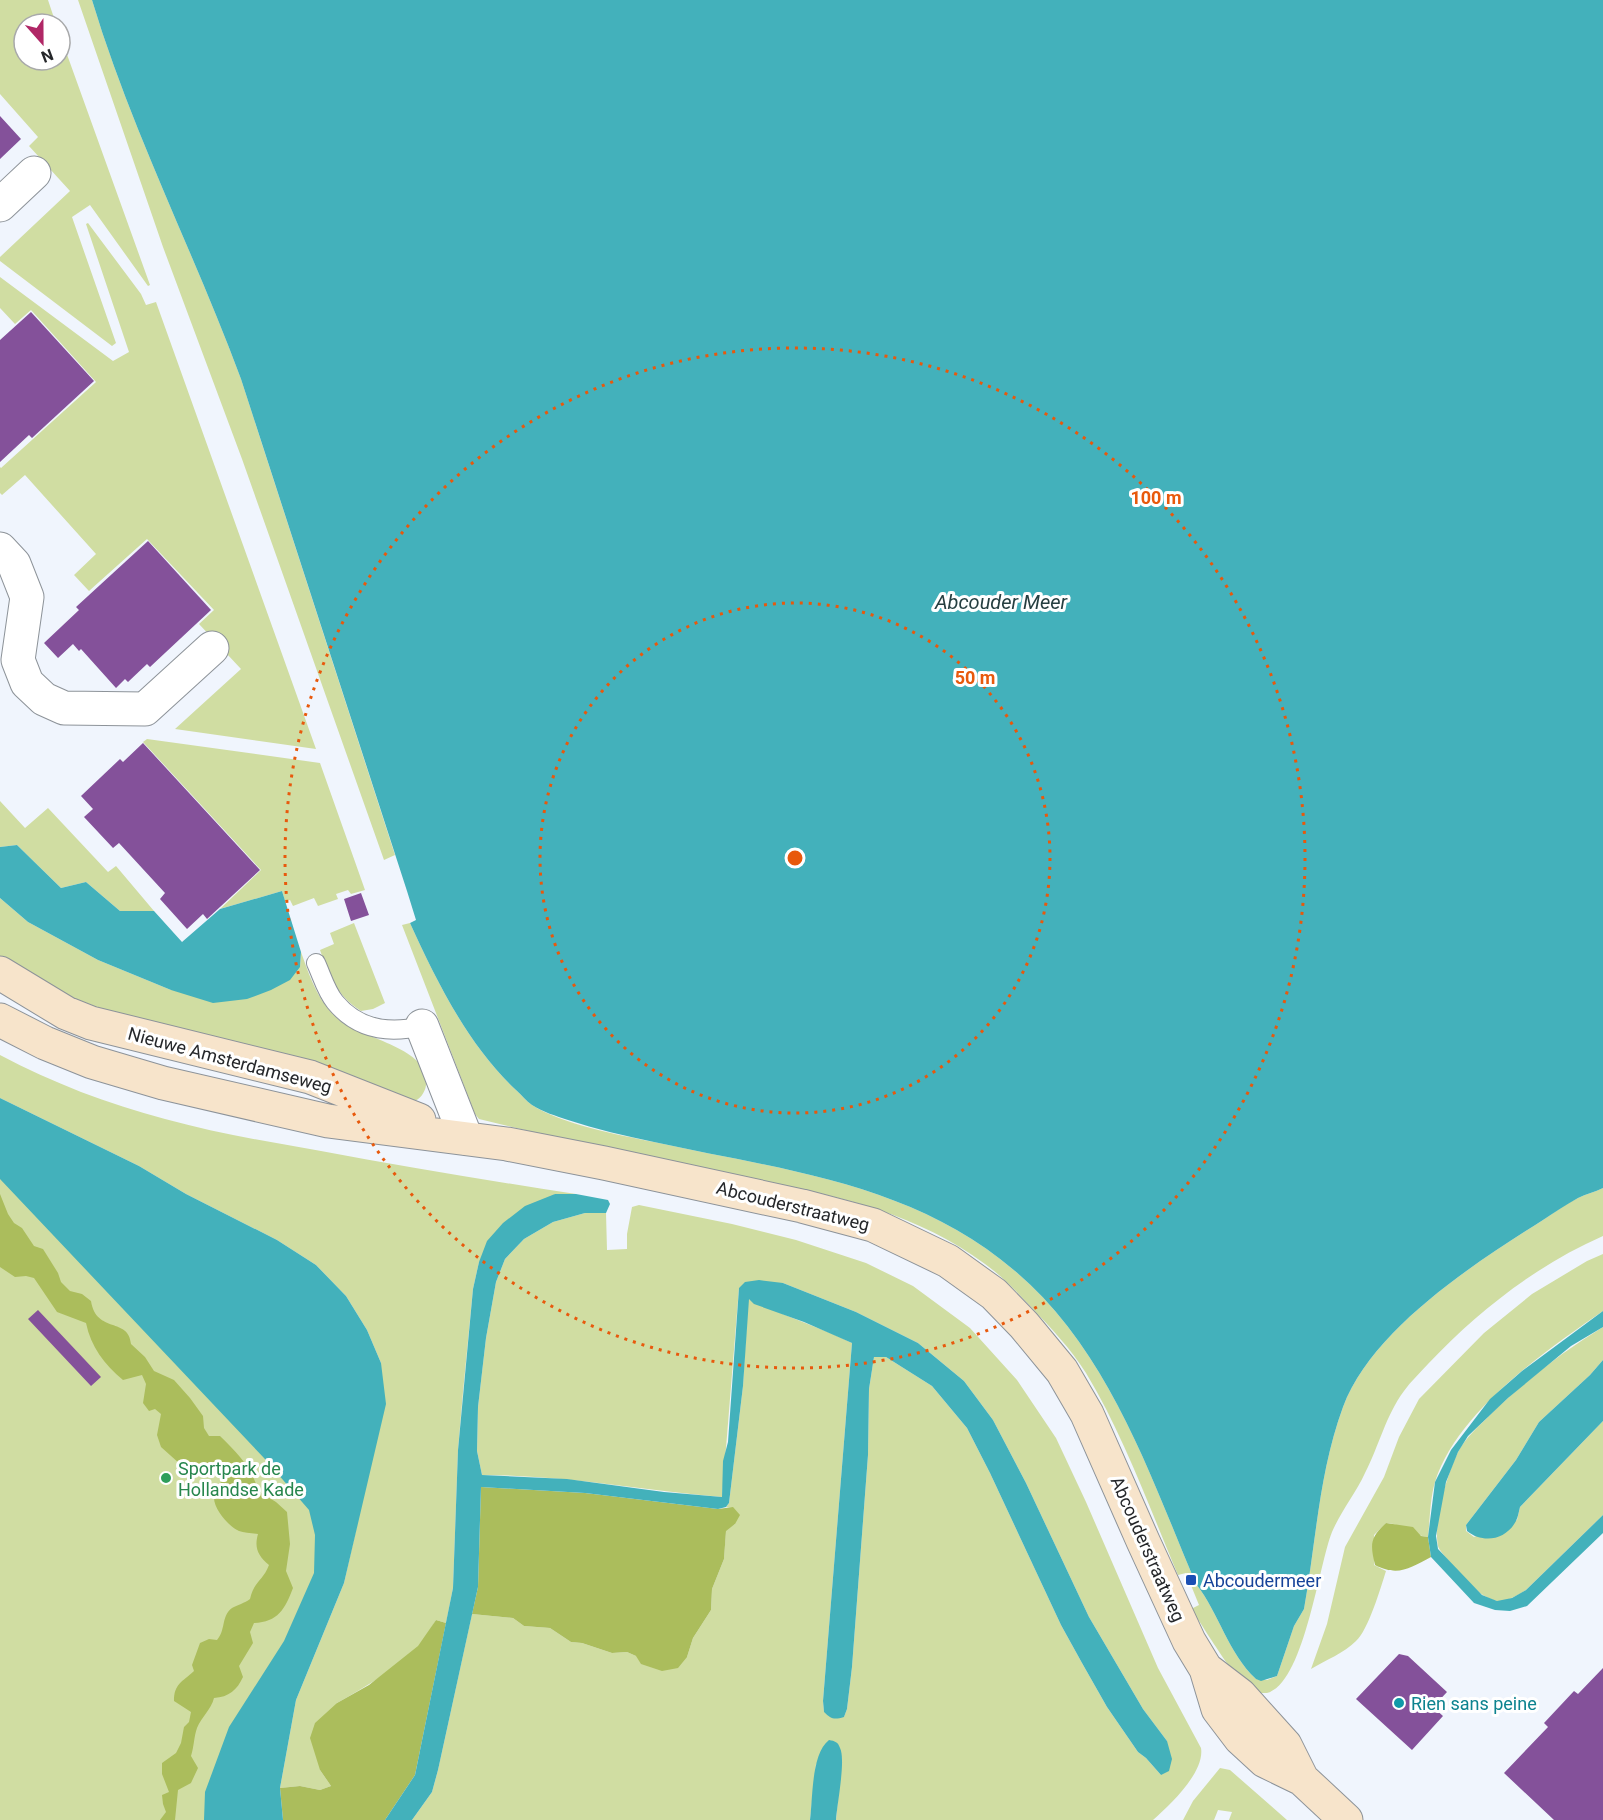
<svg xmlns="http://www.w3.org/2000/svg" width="1603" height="1820" viewBox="0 0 1603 1820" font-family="Roboto,sans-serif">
<rect width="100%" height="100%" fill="#f0f5fd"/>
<path fill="#d0dda2" d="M0,0H48L56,24H24V60H60V35L150,285L148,286L90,205L72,217L116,343L112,346L0,261V257L70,191L29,146L38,137L0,94Z
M78,0H92C131,130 194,252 241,379L395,855L384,860L242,459L163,247Z
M88,223L141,294L146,305L156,302L316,749L175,729L241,669L199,624L214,610L147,539L89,591L74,575L96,554L25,475L2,495L0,493V467L1,468L96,382L31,310L15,324L0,308V277L113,361L129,352L86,224Z
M147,739L320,763L365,890L351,894L348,890L336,894L338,899L318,906L314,898L293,906L290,900L285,901L282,891L220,909L261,870L143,742Z
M0,801L25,828L48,808L108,872L116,866L154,911H120L86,882L61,888L17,845L0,847Z
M0,898L28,922L98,960L171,990L300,967L301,952C310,977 318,1002 339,1020C360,1038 432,1048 426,1085C425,1093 420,1099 413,1102L128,1025L0,966Z
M354,923L385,1003L373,1009L361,1011C337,996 329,975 320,950L334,944L330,933Z
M410,923C437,982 468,1045 516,1090C522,1095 526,1101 532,1105C561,1124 619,1135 654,1142C781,1170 911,1182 1015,1271C1109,1351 1149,1473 1196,1584C1219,1613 1228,1653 1256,1679L1267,1680L1277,1676L1294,1626L1304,1609C1316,1542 1319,1472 1343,1407C1372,1329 1475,1263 1543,1220C1554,1213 1565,1204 1578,1198C1586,1194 1595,1192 1603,1188V1236C1537,1265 1478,1311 1428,1364C1420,1373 1411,1381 1404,1391C1386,1415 1379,1446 1365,1473C1356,1493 1341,1511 1332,1532C1319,1564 1304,1684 1267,1693C1264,1693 1256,1693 1253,1692C1239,1687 1202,1624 1191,1609L1199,1605L1186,1573L1178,1575C1150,1509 1123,1434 1086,1373C1071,1349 1051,1328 1031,1307C1017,1292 1002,1276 985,1264C900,1200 792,1188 691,1167C620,1152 549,1136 479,1119L475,1114L402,925Z
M0,1055C53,1083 108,1104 165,1119C216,1133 269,1142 321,1151C406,1167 491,1181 576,1194H555L479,1262L473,1289L463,1392L458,1450L453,1588L446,1623L436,1620C430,1629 425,1639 418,1647C395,1670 365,1687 337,1703L320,1770L331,1786L320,1790L300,1786L280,1788L296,1700L344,1583L356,1530L381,1363L367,1330L346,1296L316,1265L277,1240L186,1194L139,1166L0,1098Z
M0,1128L350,1502L285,1703L272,1820H0Z
M639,1205L732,1224L796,1240L866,1263L913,1286L970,1328L1017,1380L1056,1438L1086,1502L1158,1668L1201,1748C1205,1772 1170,1805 1153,1820H836L842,1757L816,1764L810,1820H412L432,1792L438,1770L472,1614L513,1618L524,1626L550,1628L571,1642L582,1643L612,1653L627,1652L636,1656L687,1657L693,1638L711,1610L712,1589L724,1559L726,1530L735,1524L733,1508L726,1507L729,1503L743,1386L748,1298C782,1316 818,1326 852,1343L823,1701L824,1712L844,1717L847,1709L852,1667L868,1455L869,1389L874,1357H886L932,1386L967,1428L990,1473L1061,1625L1082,1663L1107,1707L1138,1752L1146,1758L1161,1775L1167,1741L1143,1709L1089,1617L1026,1483L993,1420L964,1381L918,1343L856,1312L783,1283L739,1288L722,1497C642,1490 562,1475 482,1475L477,1451L478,1407L486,1338L496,1282L505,1259L524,1239L553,1222L585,1213H606L607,1250L627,1249V1234L632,1207Z
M1603,1254V1311C1545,1351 1457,1412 1435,1482C1430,1499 1430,1519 1428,1537C1412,1536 1404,1524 1386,1523L1374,1535V1565L1386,1571C1381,1587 1368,1631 1356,1641C1344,1653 1326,1660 1311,1669L1327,1624L1345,1547L1384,1477L1399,1437L1419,1399L1484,1333L1532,1294L1587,1261Z
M1603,1327V1360L1590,1375L1539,1422L1516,1460L1466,1525V1531L1474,1537L1517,1520L1520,1507L1603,1421V1515L1526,1590C1518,1595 1507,1602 1497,1601C1492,1600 1484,1596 1480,1593C1473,1586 1439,1553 1438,1546C1433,1521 1447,1475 1458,1452C1466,1437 1479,1426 1491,1414C1525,1381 1562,1352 1603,1327Z
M1220,1768L1230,1770L1287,1820H1229L1232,1812L1218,1810L1214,1820H1183L1193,1801Z"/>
<path fill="#abbd5c" d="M0,1194L8,1214L14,1223L22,1228L34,1246L43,1249L58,1273L61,1282L70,1291L82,1294L91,1301C96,1334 129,1317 131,1344L145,1357L154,1371L174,1380L190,1398L203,1416L204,1428L209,1436H220C236,1452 253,1468 258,1491L276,1502L287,1512L290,1544L286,1571L293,1588C285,1609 278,1622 254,1623L250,1632L253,1643L239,1666L243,1677C237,1690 229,1697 214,1698C211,1710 202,1716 197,1728C194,1736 194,1747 191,1756L198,1768L191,1783L178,1790L175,1820H160L166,1812L163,1804L162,1795L169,1792L162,1774V1763L176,1753L181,1743L184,1727L189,1722L191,1712L174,1701C174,1684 182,1682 194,1671L192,1665L200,1643L209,1639L217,1640C226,1630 221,1616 232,1608C237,1605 245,1603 250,1599C254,1581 263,1581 269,1565C258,1556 254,1548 258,1534C252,1533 244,1533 239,1531C229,1527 214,1509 214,1498C214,1490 220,1483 225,1477L221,1467L195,1470L180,1464L161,1447L157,1435L161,1414L155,1409L149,1411L143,1403L146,1384L142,1375L123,1380C104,1364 91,1347 86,1323L57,1312L34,1278L26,1276L15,1277L0,1267Z
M481,1487L585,1493L718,1509L733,1507L740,1515L735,1524L726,1531L724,1559L712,1589L711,1610L693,1638L687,1657L678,1668L662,1671L641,1664L636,1656L627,1652L612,1653L582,1643L571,1642L550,1628L524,1626L513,1618L472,1614L478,1587Z
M1386,1523L1413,1527L1421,1536L1428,1537L1431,1557C1410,1568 1398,1577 1375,1565C1370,1544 1370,1538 1386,1523Z
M436,1620L446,1623L415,1775L385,1820H283L280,1788L300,1786L320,1790L331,1786L320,1770L310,1738L315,1723L337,1703L369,1685L418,1646Z"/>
<path fill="#43b1bb" d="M92,0H1603V1188C1595,1192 1586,1194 1578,1198C1565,1205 1554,1213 1543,1220C1475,1263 1372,1329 1343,1407C1319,1472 1316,1542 1304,1609L1294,1626L1277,1676L1261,1681L1256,1679C1228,1653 1219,1613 1196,1584C1149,1473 1109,1351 1015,1271C911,1182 781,1170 654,1142C625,1136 596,1129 568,1120C556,1116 543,1112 532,1105C526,1101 522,1095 516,1090C468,1045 437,982 410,923L416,920L407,891L241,379C194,252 131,130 92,0Z
M17,845L61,888L86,882L120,911H154L182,942L220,909L282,891L301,952L300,967L290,980L271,990L247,999L213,1003L171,990L98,960L28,922L0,898V847Z
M0,1098L139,1166L186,1194L277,1240L316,1265L346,1296L367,1330L381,1363L386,1404L344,1583L296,1700L280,1788L283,1820H204L205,1792L229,1727L284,1641L314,1573L315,1535L309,1510L264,1458L0,1179Z
M555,1194H576L608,1200L610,1204L606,1213H585L553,1222L524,1239L505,1259L496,1282L486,1338L478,1407L477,1451L482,1475L567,1479L664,1492L722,1497L723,1461L728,1442L739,1288L745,1282L759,1280L783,1283L856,1312L918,1343L964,1381L993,1420L1026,1483L1089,1617L1143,1709L1167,1741L1172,1759L1169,1771L1161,1775L1146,1758L1138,1752L1107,1707L1082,1663L1061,1625L990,1473L967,1428L932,1386L886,1357H874L869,1389L868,1455L852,1667L847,1709L844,1717C834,1720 831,1719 824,1712L823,1701L852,1343L804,1322L754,1304L749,1299L743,1386L729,1503L726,1507L718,1509L585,1493L481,1487L478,1587L438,1770L432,1792L412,1820H385L415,1775L453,1588L458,1450L473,1289L479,1262L487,1241L503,1223L525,1206Z
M1603,1311V1327L1571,1346L1508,1398L1468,1436L1458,1452L1446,1482L1436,1536L1438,1549L1482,1595L1497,1601L1512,1598L1526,1590L1603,1515V1533L1527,1606L1510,1611L1495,1610L1474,1603L1431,1557L1428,1537L1435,1482L1451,1450L1490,1399L1522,1371Z
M1603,1360V1421L1520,1507C1519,1511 1518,1517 1516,1521C1506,1540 1483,1544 1467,1531L1466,1525L1516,1460L1539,1422L1590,1375Z
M829,1740C835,1741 838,1742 840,1748C846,1760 837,1804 836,1820H810C813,1798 811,1754 829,1740Z"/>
<path fill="#84519a" d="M0,116L21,139L0,159Z
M31,312L94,381L32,438L29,435L0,462V340Z
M148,541L211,610L150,667L147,664L128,682L125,679L116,688L81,649L79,651L73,644L58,658L44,643L79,610L76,607Z
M143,743L260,870L207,919L203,914L187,929L160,899L165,893L119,843L113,848L84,817L93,809L81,796L120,759L123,762Z
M361,893L369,915L351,921L344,899Z
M38,1310L101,1377L91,1386L28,1319Z
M1399,1654L1408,1656L1447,1692L1433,1707L1443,1716L1412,1750L1356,1699Z
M1603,1668V1820H1554L1504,1773L1548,1727L1544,1723L1574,1691L1578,1694Z"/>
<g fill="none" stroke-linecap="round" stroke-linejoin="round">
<defs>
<path id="lane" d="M316,963C322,976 326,991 335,1002C358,1030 389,1034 422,1026"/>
<path id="street" d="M0,205L34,173
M0,549L14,564L27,597L18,660L27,683L44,699L64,708L145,709L212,648
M422,1026L466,1138"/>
<path id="secondary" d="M0,973L66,1013L91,1023L310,1077L419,1120
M0,1020L45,1043L92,1062L163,1083L328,1121L507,1144L604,1163L802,1206L873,1225L948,1261L994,1294L1024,1325L1062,1371L1087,1414L1143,1541L1189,1641L1206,1669L1218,1709L1240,1738L1265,1761L1302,1779L1346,1820
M1206,1669L1240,1695L1285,1745L1302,1779"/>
</defs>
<use href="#lane" stroke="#8d9399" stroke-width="20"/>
<use href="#street" stroke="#8d9399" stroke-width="35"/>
<use href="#secondary" stroke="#8d9399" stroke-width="35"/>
<use href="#lane" stroke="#fff" stroke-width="18"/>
<use href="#street" stroke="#fff" stroke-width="33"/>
<use href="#secondary" stroke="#f7e4cb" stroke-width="33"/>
</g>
<g fill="none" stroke="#e8590c" stroke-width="3" stroke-dasharray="3 6">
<circle cx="795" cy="858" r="255"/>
<circle cx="795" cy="858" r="510"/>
</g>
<circle fill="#2e9e5b" stroke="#fff" stroke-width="2" cx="166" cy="1478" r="6"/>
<rect fill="#1a4fb4" stroke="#fff" stroke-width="2" x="1185" y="1574" width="12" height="12" rx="3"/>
<circle fill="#0f9aa8" stroke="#fff" stroke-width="2" cx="1399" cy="1703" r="6"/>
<g text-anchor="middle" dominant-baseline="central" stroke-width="6" stroke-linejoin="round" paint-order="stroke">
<g font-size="18" fill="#25272a" stroke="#fff">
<text transform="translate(230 1060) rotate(15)">Nieuwe Amsterdamseweg</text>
<text transform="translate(793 1206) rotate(14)">Abcouderstraatweg</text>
<text transform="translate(1148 1549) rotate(66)">Abcouderstraatweg</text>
</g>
<g font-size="18" fill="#27864d" stroke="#fff" text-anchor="start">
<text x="178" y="1468">Sportpark de<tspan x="178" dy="21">Hollandse Kade</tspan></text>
</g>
<g font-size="18" fill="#164399" stroke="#fff" text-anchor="start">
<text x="1203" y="1580">Abcoudermeer</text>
</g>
<g font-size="18" fill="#0d838f" stroke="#fff" text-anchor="start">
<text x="1411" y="1703">Rien sans peine</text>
</g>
<g font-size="20" font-style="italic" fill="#263f41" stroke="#fff">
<text x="1001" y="602">Abcouder Meer</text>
</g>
</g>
<circle cx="795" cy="858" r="9" fill="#e8590c" stroke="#fff" stroke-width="3"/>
<g font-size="18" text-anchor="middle" font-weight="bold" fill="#e8590c" stroke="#fff" stroke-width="6" stroke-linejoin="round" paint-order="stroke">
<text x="1156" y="504">100 m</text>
<text x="975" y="684">50 m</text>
</g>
<g transform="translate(42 42) rotate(159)"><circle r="28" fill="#ffffff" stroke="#a8a9aa" stroke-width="1.5"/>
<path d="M0-4.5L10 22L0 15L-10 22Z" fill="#b02766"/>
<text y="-9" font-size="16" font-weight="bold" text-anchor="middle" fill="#25272a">N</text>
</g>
</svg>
